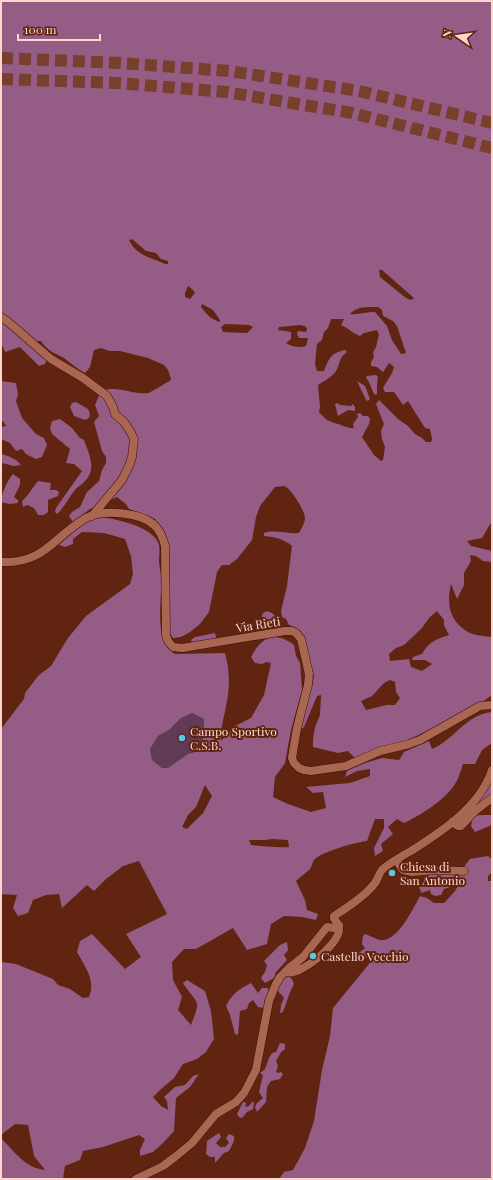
<svg xmlns="http://www.w3.org/2000/svg" width="493" height="1180" viewBox="0 0 493 1180" font-family="'Playfair Display',serif">
<rect width="100%" height="100%" fill="#602411"/>
<path fill="#5f3b55" d="M192,713L204,719V733L202,743L198,751L188,754L168,769L162,768L152,760L150,749L158,736L169,730L181,718Z"/>
<path fill="#955c85" fill-rule="evenodd" d="M1,1H492V521L482,538L467,541L471,546L492,551V562L483,561L476,556L470,555L471,561L464,573V585L457,599L451,584C446,605 450,623 470,633C477,636 485,636 492,637V695L481,703L433,728L408,740L388,747L362,758L354,757L348,751L338,753L313,747V739L315,727L320,715L321,695L317,696L304,727L300,730L314,677L308,655L301,633L294,627L289,625L286,619L282,617L281,611L287,586L292,546C284,539 275,537 264,536V533C275,529 287,534 299,533C301,529 305,523 305,518C305,511 291,488 284,486C282,486 277,487 275,487L260,506L256,517L252,540L237,559L229,565H222L217,572L209,612L200,624L190,632L181,637L173,638L170,633L166,537L155,519L149,516L129,509L126,504L117,497L90,509L73,522L69,516L72,512L80,507L87,492L99,481L102,470L106,463V457L102,451L94,422L99,416L95,405L101,391C119,385 131,395 148,393C152,392 165,383 170,381L171,379L168,370L164,365L148,358L120,351H110L101,348L94,350L90,367L85,373C77,369 71,363 64,358C53,352 49,352 41,341H36L47,360L45,364L39,366L20,347L5,352L1,342ZM132,239L146,251L156,253L161,259L168,261V264H165C150,257 137,256 129,240ZM379,270H382L414,298L411,300L406,298L380,277ZM188,286L193,290L195,293L190,299L185,297V293ZM202,304L213,310L220,320V322C212,320 206,314 201,307ZM378,307L382,310L383,316L393,321L397,326L406,353L401,354L392,340L387,326L375,312C366,312 358,315 350,314C356,306 370,307 378,307ZM331,319H344L341,325C348,328 352,333 360,336L364,333L377,330L379,335C377,341 377,348 373,352L374,357L371,362V366L377,367L383,372L389,363L394,367L392,373L383,388L385,392H394L403,405L408,401L425,428L430,429L432,439L431,442H426L422,438L415,434L408,426L398,419L379,400L376,404L384,424L381,431L382,439L385,447L383,460L381,461L374,455L362,437L369,424L370,419L368,416H363L360,413L357,414L358,417L353,424L354,428C347,428 344,426 338,424C328,421 326,420 319,412L320,407L318,385C324,381 332,377 336,371C341,363 338,358 347,352L345,350C331,353 329,358 324,371H317L315,364L317,344L322,340L324,332L328,328ZM225,324L249,325L253,327L247,333L223,332L221,327ZM300,325L305,326L307,329L306,332L298,331L297,334L299,338H308L306,346C300,348 292,347 286,343L291,339V332L278,330L279,327ZM437,611L444,620V625L449,635C437,639 428,642 422,654L413,657L412,660H425L432,664L422,671L411,667L409,659L390,661L389,654L396,648L404,645L422,628L429,618ZM390,680L395,682L396,692L400,698L395,705H387L366,710L361,701L372,696L384,683Z
M376,375L378,377C377,379 377,391 377,394L375,395C371,390 371,383 366,378L367,376Z
M1,381L16,383L18,394L16,401L22,418L36,434L44,438L47,445L42,457L36,459L26,454L22,449L16,451L10,443L1,439V427L6,426L3,421H1Z
M357,381L365,386L370,399L368,401L366,400Z
M76,402L88,409L90,414L89,418L85,420L74,416L70,407L72,403Z
M338,403L340,405L351,406L353,404L355,407V411L348,410L338,416L335,404Z
M60,419L72,428L80,438L84,440C89,454 97,469 85,481C82,485 77,487 74,491C68,499 64,508 57,514L55,512L56,508L82,471L74,464L66,463L70,449L52,434L50,428L52,421Z
M1,454C9,456 15,458 21,465L14,466L2,463Z
M13,474L20,479V485L14,497L18,500V503L9,504L1,502C2,492 7,481 13,474Z
M38,481L51,483L50,490H56L59,492L58,496L48,500V512L44,515H38L34,508L27,505L23,507L22,501C29,495 32,488 38,481Z
M101,517C116,519 155,527 159,545C160,550 159,556 159,561C159,566 161,571 161,576C163,599 152,638 175,654L225,653C230,672 230,687 226,706C224,718 220,729 221,741L235,726L251,718L264,695L271,663L266,662L262,664L255,663L251,657C261,637 275,631 294,645L296,656L300,663L302,690L291,730L285,763L275,777L273,797L288,804L311,812L326,808L323,792L313,793L306,787L350,783L370,776V769L357,771L345,777L347,771L365,763L382,758L399,760L404,752L429,741L432,749C454,740 465,715 492,712V743L482,750L475,764H463C461,770 459,778 455,784C445,800 421,815 404,823L397,819L388,827L393,834L381,844L383,851L375,856L374,848L384,828V819H375L367,841C356,842 321,852 314,860C312,863 312,866 310,869C306,873 300,877 296,881L305,900L307,910L318,914L316,920L302,917L284,916L271,924L267,944L247,950L233,928L196,949H184L172,962L173,980L182,997L178,1010L191,1025C193,1019 198,1009 197,1003C197,1001 185,987 183,983L187,980L205,991L211,1011L214,1039L206,1052L197,1059L183,1064L174,1078L161,1089L153,1097L161,1106L168,1110L167,1101L164,1097L175,1087L185,1085L193,1076L199,1074L190,1087L176,1098L174,1131L164,1142L153,1152L140,1156V1150L145,1139L139,1135L103,1147L83,1151L80,1160L65,1166L63,1179H1V1138C14,1151 25,1168 45,1170L34,1156L28,1125L15,1124L1,1135V962L16,964L53,979L58,985L70,989L83,998L89,997C96,980 85,967 77,952L80,941L92,934L125,969L141,957L126,934L167,914L139,861L123,866L106,879L94,891L87,885L62,908L59,894L46,895L33,900L28,913L18,916L13,908L17,895L1,894V729L24,699L25,693L39,675L51,666L68,638L86,616L130,584L133,574L131,556L125,539L104,533L82,532L73,539V544L65,547L59,545L83,523ZM192,713L204,719V733L202,743L198,751L188,754L168,768H162L152,760L150,749L158,736L169,730L181,718ZM205,785L212,796L203,813L187,829L182,827L188,815L196,807ZM272,839L288,840L289,847C277,848 264,846 251,845L249,840H265Z
M267,611L272,613L276,617L274,623L269,624L263,620L262,615L263,613Z
M215,633L216,637L214,641L192,643L191,640L195,637Z
M492,778V794L474,810L471,807Z
M481,815H492V825L475,832L471,826L473,816Z
M488,856L492,860V872L488,876V881H492V1179H279L284,1172L293,1170L305,1148L314,1121L322,1070L330,1036L333,1008L373,959L369,957L358,960L357,957L359,953L365,948L362,944L363,936L365,934C371,936 379,941 384,940C399,938 413,909 420,896L427,898L434,903H444L455,891L458,886L457,885L444,889L441,895L435,896L431,894L430,890L421,893L419,886L430,874L463,868L470,859Z
M287,942L288,950L284,955L287,960L276,972L274,978L265,983L261,978L265,972L267,965L264,961L280,945Z
M288,976L292,979L294,984L290,992L283,1012L280,1013L281,1005L284,998L278,991C277,984 281,980 288,976Z
M251,983L258,993L262,988H268L269,993L264,1001L265,1005L263,1008L258,1007L253,1000L249,1003L247,1009L240,1011L238,1035L235,1034L230,1015L226,1006C232,994 239,989 251,983Z
M280,1043L285,1044V1049L281,1052L276,1061L278,1066L276,1072L278,1073L281,1072L283,1074L280,1079L271,1081L267,1087L266,1102L257,1112L255,1107L257,1103L263,1098L259,1092L263,1075L260,1073L265,1069L269,1058L272,1053L276,1052Z
M243,1102L246,1103L245,1107L249,1106L252,1102H254L253,1109L247,1112L242,1118L239,1117L237,1114Z
M219,1133L221,1137L216,1143L220,1147H225L229,1143L226,1138L229,1134L234,1136V1141L229,1151L224,1153L215,1163V1157H210L206,1154L207,1141Z"/>
<g fill="none" stroke-linecap="round" stroke-linejoin="round">
<path stroke="#783f2d" stroke-width="12" stroke-dasharray="12 6" stroke-linecap="butt" d="M1,58L120,63L229,71L359,91L492,123
M1,79L117,83L226,92L352,113L492,148"/>
<defs>
<path id="minor" d="M1,317L7,321L51,359L83,378L107,396L113,407L115,414L124,422L130,431L134,439L132,457L129,466L122,480L92,516
M1,562C45,564 53,537 86,518C102,509 140,512 154,525C160,530 163,538 165,546L166,635L168,641L173,647L182,648L285,631H292L296,633L301,639L309,674L308,685L297,728L292,758L294,763L299,768L304,770L311,771L346,766L380,751L409,744L420,740L480,706L492,705
M452,822L458,826H461L475,811L492,798
M397,861L403,870L412,872L435,870L464,871
M286,972C299,977 340,944 339,929C339,925 336,922 334,918V916C348,907 365,896 375,883C378,879 379,873 382,870C385,866 405,854 411,851C441,832 480,807 492,770
M136,1179L163,1166L175,1157L192,1143L216,1114L236,1102L244,1093L256,1070L269,1001L276,984L280,977L289,968L303,957L327,927L334,928L339,925"/>
</defs>
<use href="#minor" stroke="#3d1003" stroke-width="9"/>
<use href="#minor" stroke="#a96651" stroke-width="8"/>
</g>
<g fill="#5ac8e5" stroke="#602411" stroke-width="1.5">
<circle cx="182" cy="738" r="4"/>
<circle cx="392" cy="873" r="4"/>
<circle cx="313" cy="956" r="4"/>
</g>
<g text-anchor="middle" dominant-baseline="central" stroke-width="4" stroke-linejoin="round" paint-order="stroke">
<g font-size="12" fill="#fdd7cb" stroke="#602411">
<text transform="translate(258 624) rotate(-9)">Via Rieti</text>
</g>
<g font-size="12" fill="#fdd7cb" stroke="#602411" text-anchor="start">
<text x="190" y="731">Campo Sportivo<tspan x="190" dy="14">C.S.B.</tspan></text>
<text x="400" y="866">Chiesa di<tspan x="400" dy="14">San Antonio</tspan></text>
<text x="321" y="956">Castello Vecchio</text>
</g>
</g>
<rect width="493" height="1180" fill="none" stroke="#fdd7cb" stroke-width="4"/>
<g transform="translate(457 36) rotate(283)" stroke="#602411" stroke-width="3" paint-order="stroke">
<path d="M0-3L7 15L0 10L-7 15Z" fill="#fdd7cb"/>
<text y="-6" font-size="11" font-weight="bold" text-anchor="middle" fill="#fdd7cb">N</text>
</g>
<path d="M18 34v6h82v-6" fill="none" stroke="#fdd7cb" stroke-width="2"/>
<text x="24" y="34" font-size="12" fill="#fdd7cb" stroke="#602411" stroke-width="3" paint-order="stroke">100 m</text>
</svg>
